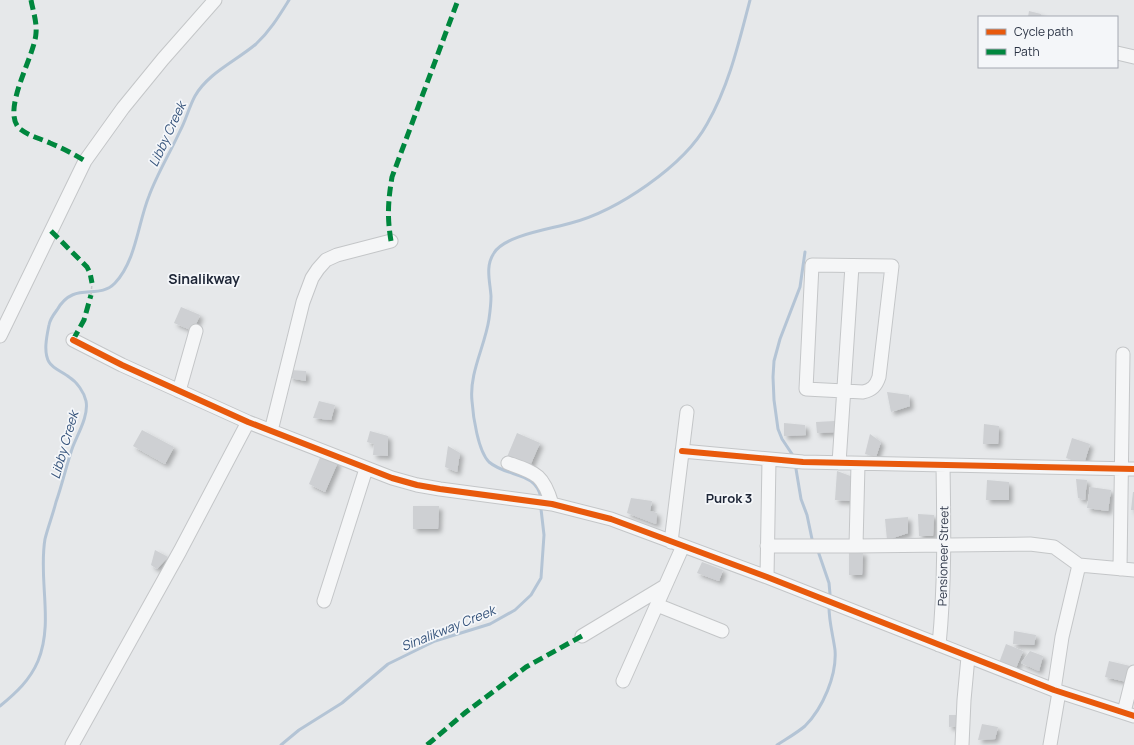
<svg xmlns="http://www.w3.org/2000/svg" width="1134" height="745" viewBox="0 0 1134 745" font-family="Manrope,sans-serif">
<defs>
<filter id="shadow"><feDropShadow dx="3.5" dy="3.5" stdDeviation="2" flood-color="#0004"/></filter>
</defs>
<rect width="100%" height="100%" fill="#e6e8ea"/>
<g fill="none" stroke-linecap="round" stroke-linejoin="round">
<path stroke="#b4c4d5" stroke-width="3" d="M792,454L782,439L778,429L774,400L773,377L774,361L780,339L800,287L805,252
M796,469L801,499L807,515L812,539
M541,498C536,471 508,478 489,462C478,451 473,416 472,401C469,373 485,346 489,319C490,312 491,303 491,296C490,281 485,266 494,253C505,235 551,229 571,223C617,211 684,166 707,124C729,86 739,42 750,0
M818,551L829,583L830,594
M0,706C16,693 30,680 38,661C54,622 38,579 45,539C48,527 53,514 56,502C62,485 66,467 72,449C77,435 89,416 86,401C84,392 77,382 69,377C63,372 53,369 49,362C43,352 47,335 49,325C50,319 54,314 57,310C74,280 98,301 115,283C136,261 138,223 149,196C157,174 170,153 180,131C186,120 189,107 195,96C208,73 236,61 256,44C270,31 279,16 289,0
M281,745L299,730L342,703L388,664L435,641L490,624L515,610L531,595L541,578L544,535L541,509
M777,745C786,739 797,733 805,726C823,708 837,675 835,650C833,635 829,622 829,607"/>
</g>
<path fill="#ced0d3" filter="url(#shadow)" d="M1029,11L1041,14V17H1028Z
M181,307L200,315L193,331L174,323Z
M290,370L306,371V381L290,378Z
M887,392L909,395L910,406L891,412Z
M319,401L335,405L331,420L313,418Z
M835,421L836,432L817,433L816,422Z
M784,423L805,425L806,435L784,436Z
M984,424L999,426L998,444H983Z
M142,430L174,447L165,464L133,446Z
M370,431L388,436V456L373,455L374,444L367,442Z
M517,433L540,443L530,466L507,457Z
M870,434L881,442L876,457L865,454Z
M1072,438L1090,444L1084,464L1066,458Z
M448,446L460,453L457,472L445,467Z
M321,455L338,462L325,492L309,484Z
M837,471L853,477L851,501L835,500Z
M1076,479L1087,480L1085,500L1078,498Z
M987,480L1009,482V500H986Z
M1090,487L1111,490L1108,511L1087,508Z
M1133,492H1134V510H1131Z
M631,498L652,501L650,511L657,513L656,524L627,513Z
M413,506H439L438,529H413Z
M918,514L934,515L933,536H919Z
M908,517V533L887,540L885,519Z
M155,550L168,557L157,569L151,565Z
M849,552H863L862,575H849Z
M702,562L723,570L719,581L697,573Z
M1014,631L1036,635L1034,645L1013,644Z
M1006,644L1023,651L1016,668L999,663Z
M1030,651L1043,656L1039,671L1021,663Z
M1109,661L1130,666L1127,682L1105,677Z
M949,715H959V726L949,727Z
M982,724L998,727L995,739L978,740Z"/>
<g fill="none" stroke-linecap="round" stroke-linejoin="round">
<defs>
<path id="minor" d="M1117,53L1134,57
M812,265L892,266L879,377C876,386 872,390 863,392L806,389Z
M0,336L85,161L123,108L163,59L215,0
M73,340L122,365L248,422L392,478L417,485L440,489L552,504L611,519L767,577L1054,690L1134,716
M179,391L196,331
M271,431L303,302L312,278L318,269L326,260L337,255L391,241
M682,451L803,462L1134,469
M508,463C536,473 543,474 552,504
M839,463L852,266
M671,542L687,412
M767,546H856L1030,544L1054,547L1079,565L1134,570
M856,546L858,464
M1120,569L1123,354
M767,577L769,460
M324,601L366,469
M657,605L722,631
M582,636L665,586
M939,645C945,585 944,526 943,466
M623,681L683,546
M1054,690L1062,637L1079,565
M1124,712L1134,672
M72,745L180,551L248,422
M962,745L964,700L968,657
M1050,745L1059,692"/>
</defs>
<use href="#minor" stroke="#c4c6c8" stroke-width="15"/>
<path stroke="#c5c6ca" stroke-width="1.5" stroke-dasharray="3 3" stroke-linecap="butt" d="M91,295L92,283"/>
<use href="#minor" stroke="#f5f6f7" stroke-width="13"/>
<path stroke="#00873e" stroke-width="5" stroke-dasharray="10 5" stroke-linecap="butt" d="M31,0C33,11 37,22 36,33C35,56 0,111 20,129C29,136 39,138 50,143C62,148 74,154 85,161
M51,231L87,267L90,273L92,283
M391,241C387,217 388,201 392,177L458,0
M73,340L84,320L91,295
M427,745L466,712L526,667L582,636"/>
<defs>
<path id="cycleway" d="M73,340L122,365L248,422L392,478L417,485L440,489L552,504L611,519L767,577L1054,690L1134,716
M682,451L803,462L1134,469"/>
</defs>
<use href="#cycleway" stroke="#f4f6f9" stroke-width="8"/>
<use href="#cycleway" stroke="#e8590c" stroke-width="6"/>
</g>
<g text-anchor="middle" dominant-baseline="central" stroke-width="3.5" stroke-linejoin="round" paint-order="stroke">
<g font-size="12" fill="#2b3445" stroke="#f4f6f9">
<text transform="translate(943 556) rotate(-89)">Pensioneer Street</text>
</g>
<g font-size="13" font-style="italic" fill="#34527a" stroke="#f4f6f9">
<text transform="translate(167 134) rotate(-65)">Libby Creek</text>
<text transform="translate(64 445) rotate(-74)">Libby Creek</text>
<text transform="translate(448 628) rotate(-22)">Sinalikway Creek</text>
</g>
<g font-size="13" font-weight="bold" fill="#1d2536" stroke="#f4f6f9">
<text x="729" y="498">Purok 3</text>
</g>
<g font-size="14" font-weight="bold" fill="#1d2536" stroke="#f4f6f9">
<text x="204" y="278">Sinalikway</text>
</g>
</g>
<rect x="978" y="16" width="140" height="52" fill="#f4f6f9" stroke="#a4a8b1"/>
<rect x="986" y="29" width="20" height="6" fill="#e8590c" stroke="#a4a8b1"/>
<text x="1014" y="36" font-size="12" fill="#2b3445">Cycle path</text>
<rect x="986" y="49" width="20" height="6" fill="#00873e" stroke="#a4a8b1"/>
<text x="1014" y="56" font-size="12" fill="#2b3445">Path</text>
</svg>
